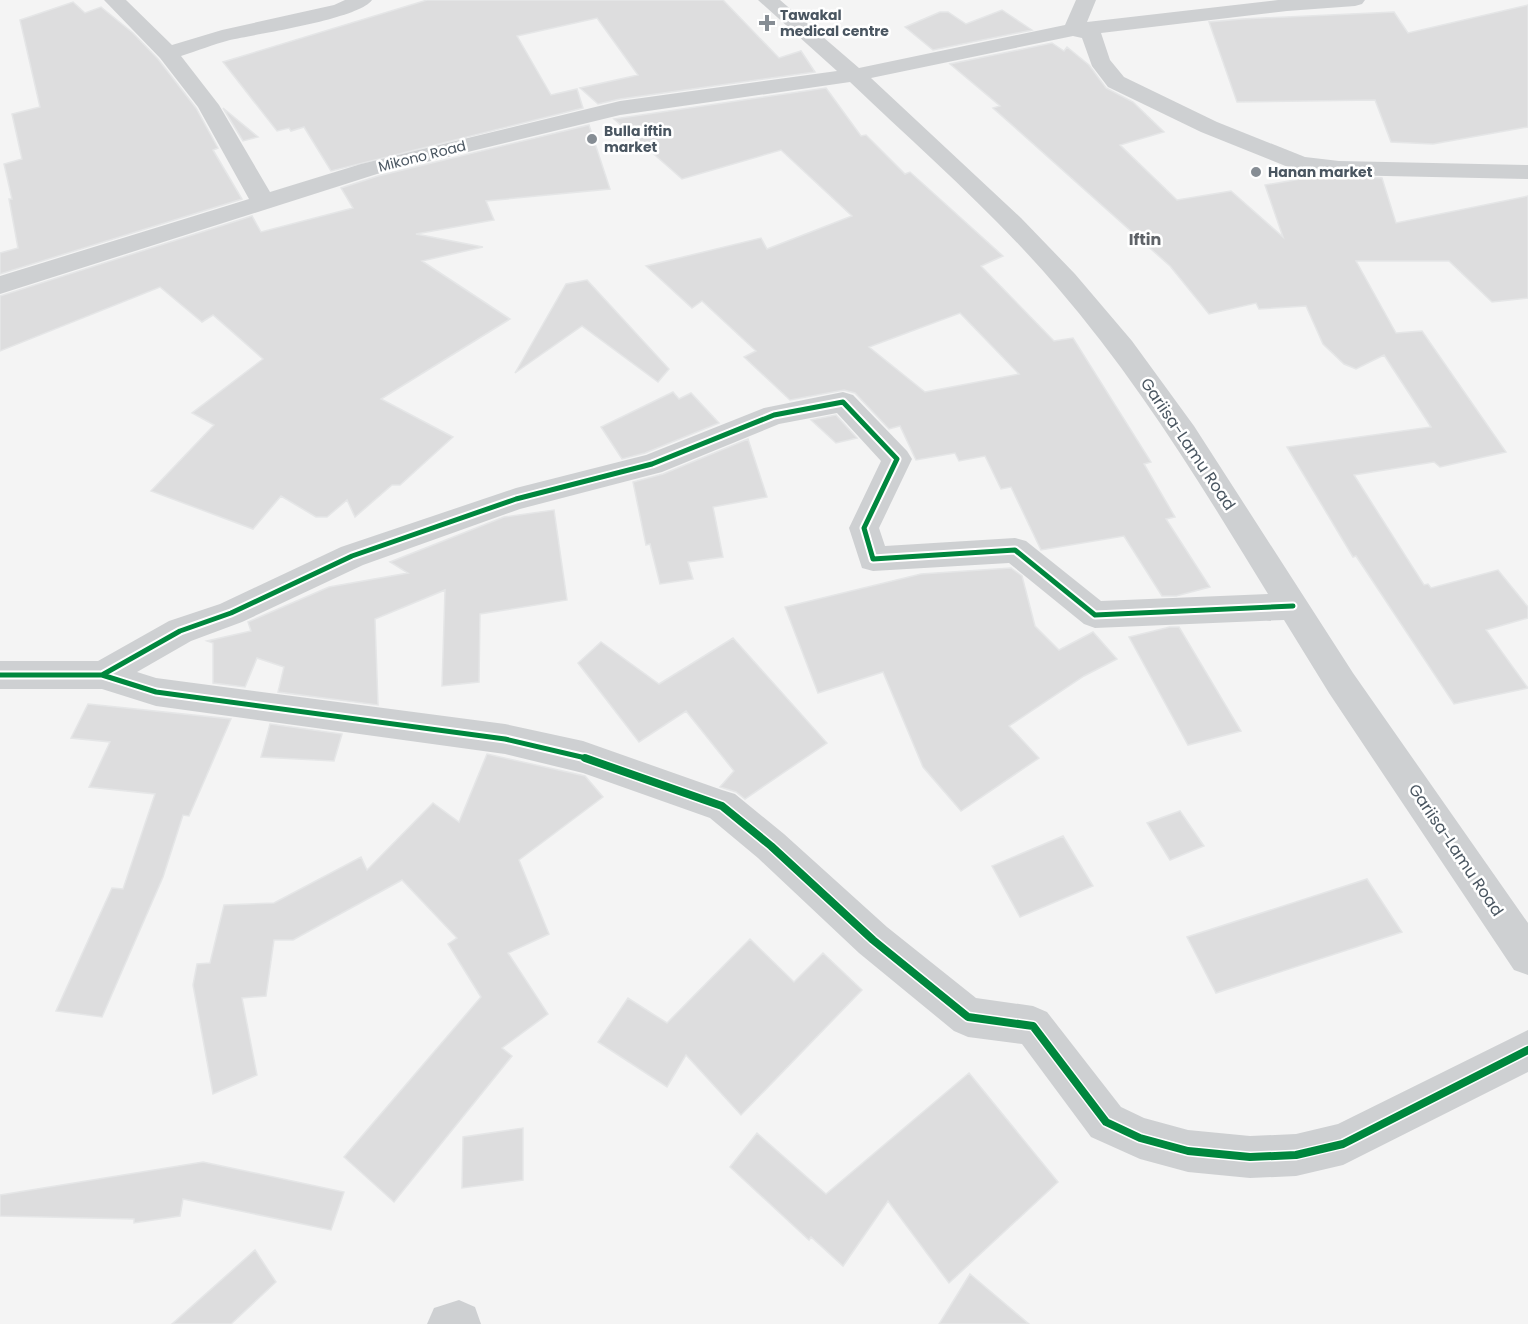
<svg xmlns="http://www.w3.org/2000/svg" width="1528" height="1324" viewBox="0 0 1528 1324" font-family="Poppins,sans-serif">
<rect width="100%" height="100%" fill="#f4f4f4"/>
<path fill="#ddddde" stroke="#e5e6e7" stroke-width="1.5" fill-rule="evenodd" d="M427,0H723L779,58L801,51L815,72L620,99L598,104L580,88L638,75L597,18L517,36L551,95L577,89L583,108L331,171L304,127L291,131L289,128L277,131L223,62Z
M73,2L85,13L101,7L133,33L158,59L196,108L218,148L213,150L242,199L0,274V253L18,248L9,199H12L4,164L22,159L12,114L40,107L20,20Z
M1528,5V127L1433,144L1391,142L1375,100L1237,102L1209,22L1242,19L1394,12L1408,33Z
M1002,10L1032,30L933,50L905,27L940,12H948L966,24Z
M1052,43L1064,51L1067,47L1089,65L1106,88L1133,102L1164,132L1120,145L1177,200L1231,191L1283,237L1265,185L1324,175L1382,178L1396,223L1528,196V298L1492,302L1449,261H1356L1396,333L1422,331L1506,452L1440,467L1434,462L1354,475L1424,585L1428,584L1431,588L1498,570L1528,607V618L1486,630L1528,688L1454,704L1356,556L1353,557L1287,447L1431,427L1384,355L1356,369L1344,364L1323,344L1306,306L1259,309L1256,303L1209,314L1170,266L993,108L1000,106L950,64Z
M826,88L861,136L866,135L905,174L910,172L1003,256L981,266L1054,341L1073,338L1151,462L1144,464L1175,517L1166,519L1210,587L1176,596H1162L1124,536L1041,550L1011,487L1001,489L985,456L959,461L955,453L916,460L900,426L889,429L855,393L844,390L790,400L744,357L756,351L702,301L692,308L646,266L761,238L767,249L852,216L781,150L682,179L614,119ZM960,313L1019,374L925,392L869,347Z
M223,108L258,137L243,141Z
M589,125L610,189L486,201L494,220L416,234L483,247L422,261L510,319L381,399L453,437L400,485H392L355,517L347,500L327,517H316L281,496L253,529L151,491L214,425L192,413L263,359L213,315L202,322L160,287L0,351V296L252,216L261,232L353,208L341,188L378,176Z
M587,280L669,369L658,382L582,326L515,373L566,284Z
M673,392L679,399L691,393L719,423L645,453L622,459L601,427Z
M836,415L857,438L836,443L811,420Z
M748,439L767,497L713,507L723,557L688,562L693,579L660,584L650,544L646,545L633,482L663,474Z
M554,510L567,600L480,614L479,682L442,686L445,590L375,619L378,705L278,692L284,667L257,658L245,687L213,683V643L207,641L251,631L248,622L329,587L408,573L390,562L504,517Z
M1011,568L1022,576L1035,626L1059,650L1093,632L1117,659L1084,676L1009,726L1039,758L961,811L923,767L883,672L818,693L785,607L921,574Z
M1170,627H1179L1241,731L1188,745L1129,637Z
M733,638L827,743L745,799L736,792L720,787L734,771L686,711L639,742L578,663L601,642L659,684Z
M88,704L231,719L189,816L183,815L163,877L102,1017L56,1011L112,888L123,889L155,794L89,787L110,742L71,738Z
M270,724L342,734L334,761L261,757Z
M487,754L585,776L603,797L519,860L549,934L508,953L548,1014L502,1048L512,1056L394,1202L344,1157L481,997L448,944L457,938L402,880L293,940H274L266,996L242,998L257,1075L213,1094L193,985L197,964L210,963L224,905L274,903L361,857L367,870L433,803L459,822Z
M1180,811L1204,846L1170,860L1147,823Z
M1063,836L1093,886L1020,917L992,866Z
M1367,879L1402,932L1216,993L1187,937Z
M750,939L794,982L823,953L862,990L741,1115L686,1055L667,1087L598,1042L628,998L667,1023Z
M969,1073L1058,1182L949,1283L888,1201L843,1266L811,1237L809,1240L730,1167L757,1133L826,1194Z
M523,1128V1180L462,1188L463,1137Z
M203,1162L344,1192L331,1230L183,1199L180,1216L134,1223V1219L0,1216V1195Z
M255,1250L276,1282L231,1324H172Z
M970,1274L1029,1324H939Z"/>
<g fill="none" stroke-linecap="round" stroke-linejoin="round">
<path fill="#ced0d2" fill-rule="evenodd" d="M104,0H126L172,45L222,30L334,5L345,0H372C359,19 257,34 230,40C214,44 197,51 181,56L219,105L270,192L361,164L620,101L837,71L758,0H780L859,68L1065,25L1076,0H1096L1087,22L1278,0H1365L1362,4L1355,6L1287,11L1101,33L1110,60L1124,77L1217,122L1305,157L1339,161L1528,165V179L1339,175L1293,169L1201,132L1108,87L1092,66L1082,38L1073,36L871,78L1021,218L1075,274L1132,341L1194,426L1353,673L1528,923V975L1514,970L1329,693L1284,620L1095,628L1084,624L1009,563L873,571L862,568L849,528L881,461L837,413L779,424L662,472L520,509L363,565L242,622L191,641L137,672L156,678L505,724L583,741L722,790L735,794L784,834L887,927L976,998L1033,1006L1047,1012L1121,1107L1144,1118L1188,1130L1250,1136L1296,1134L1338,1124L1528,1030V1072L1343,1165L1296,1176L1250,1178L1188,1172L1140,1159L1091,1137L1022,1044L968,1037L954,1031L859,953L758,858L710,818L583,773L505,754L156,706L102,689H0V661H98L169,621L220,604L341,547L516,488L646,455L764,408L843,392L853,395L907,451L912,459L879,528L885,546L1015,538L1026,541L1101,601L1268,594C1203,488 1139,382 1057,287C994,213 920,149 850,82L620,115L377,174L0,294V276L249,199L198,107L160,58Z
M459,1300L475,1307L481,1324H427L434,1308Z"/>
<defs>
<path id="cycleway-far1" d="M0,675H102L156,692L505,739L590,759
M102,675L180,631L231,613L352,556L516,499L652,464L774,415L843,402L897,459L864,528L873,559L1015,550L1095,615L1293,606"/>
<path id="cycleway" d="M585,758L722,806L771,846L873,940L968,1017L1033,1026L1106,1122L1140,1138L1188,1151L1250,1157L1296,1155L1343,1144L1528,1050"/>
</defs>
<use href="#cycleway-far1" stroke="#fff" stroke-width="9"/>
<use href="#cycleway" stroke="#fff" stroke-width="11"/>
<use href="#cycleway-far1" stroke="#00873e" stroke-width="5"/>
<use href="#cycleway" stroke="#00873e" stroke-width="8"/>
</g>
<g fill="#868d94" stroke="#fff" stroke-width="2">
<path d="M764 14h6v6h6v6h-6v6h-6v-6h-6v-6h6z"/>
<circle cx="592" cy="139" r="6"/>
<circle cx="1256" cy="172" r="6"/>
</g>
<g text-anchor="middle" dominant-baseline="central" stroke-width="5" stroke-linejoin="round" paint-order="stroke">
<g font-size="14" font-weight="bold" fill="#4a5661" stroke="#fff" text-anchor="start">
<text x="780" y="15">Tawakal<tspan x="780" dy="16">medical centre</tspan></text>
<text x="604" y="131">Bulla iftin<tspan x="604" dy="16">market</tspan></text>
<text x="1268" y="172">Hanan market</text>
</g>
<g font-size="14" fill="#4a5661" stroke="#fff">
<text transform="translate(422 156) rotate(-14)">Mikono Road</text>
</g>
<g font-size="16" font-weight="bold" fill="#5f6368" stroke="#fff">
<text x="1145" y="239">Iftin</text>
</g>
<g font-size="16" fill="#4a5661" stroke="#fff">
<text transform="translate(1188 444) rotate(56)">Gariisa-Lamu Road</text>
<text transform="translate(1456 850) rotate(56)">Gariisa-Lamu Road</text>
</g>
</g>
</svg>
